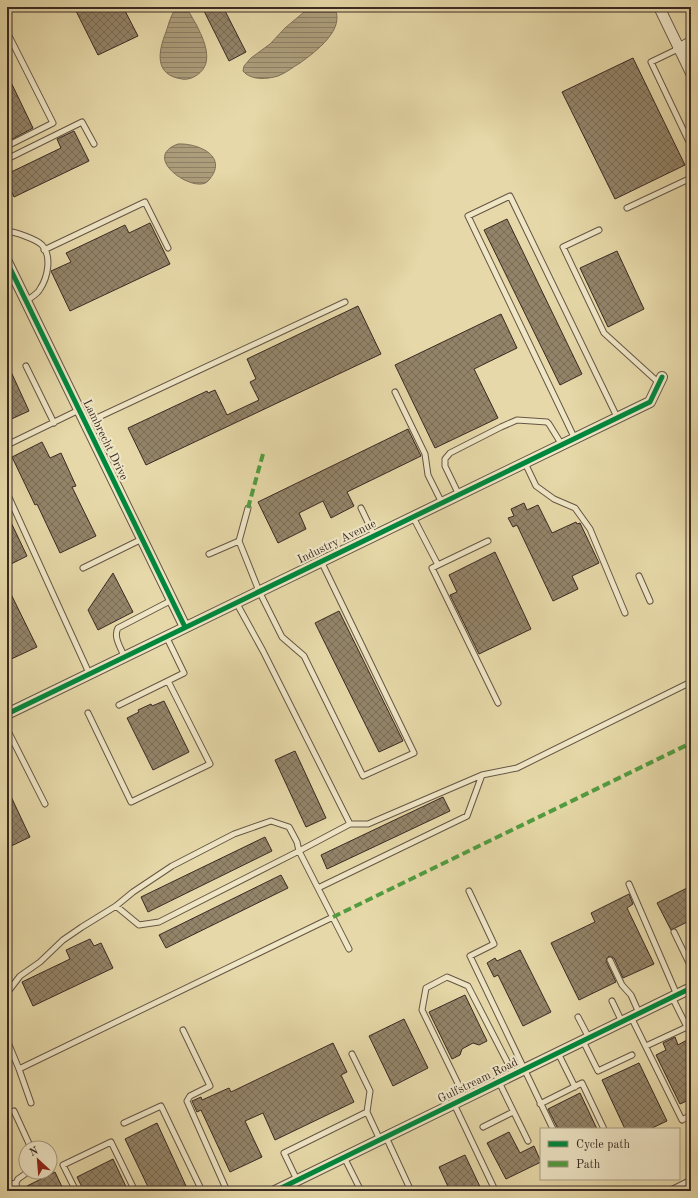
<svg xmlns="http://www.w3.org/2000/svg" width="698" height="1198" viewBox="0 0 698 1198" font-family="'Old Standard TT',serif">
<defs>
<pattern id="water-rules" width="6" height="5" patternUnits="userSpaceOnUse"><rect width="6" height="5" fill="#ac9d7b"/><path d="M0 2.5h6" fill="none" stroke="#8d8065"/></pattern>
<pattern id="building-cross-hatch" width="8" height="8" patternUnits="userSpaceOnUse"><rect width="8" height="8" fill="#938469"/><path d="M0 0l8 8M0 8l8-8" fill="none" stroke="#796c56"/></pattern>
</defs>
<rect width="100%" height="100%" fill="#e6d8a8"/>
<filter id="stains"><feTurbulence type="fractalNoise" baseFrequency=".005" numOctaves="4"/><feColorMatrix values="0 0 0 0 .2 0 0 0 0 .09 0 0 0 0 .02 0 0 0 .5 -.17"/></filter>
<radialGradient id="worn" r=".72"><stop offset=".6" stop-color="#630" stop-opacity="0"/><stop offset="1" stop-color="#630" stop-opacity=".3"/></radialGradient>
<path fill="url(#water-rules)" stroke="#7e6f58" d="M177,7C181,7 185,7 188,11C191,14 193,20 196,24C204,40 215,63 197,75C193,78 187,80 182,79C154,75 158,52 166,32C169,23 171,14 177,7Z
M310,7H334C347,29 315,52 300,63C293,67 286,73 278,76C268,79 251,81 243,71L244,66L251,58L270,44L285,28Z
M178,144C199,143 230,157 208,181C196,195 139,158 178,144Z"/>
<path fill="url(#building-cross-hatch)" stroke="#3a2a24" d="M74,7H123L138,36L98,55Z
M202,7H223L246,52L229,61Z
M633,58L685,165L615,199L562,92Z
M7,74L33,128L7,142Z
M74,131L89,161L14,197L7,182V174L61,148L57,139Z
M507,219L582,374L560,385L484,230Z
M150,223L170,264L70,311L51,271L71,262L66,253L125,225L129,233Z
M617,251L644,309L608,327L580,268Z
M358,306L381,354L146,465L128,428L207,391L208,393L215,390L227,415L259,400L250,382L256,379L247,359Z
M501,314L517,348L474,369L498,418L435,448L395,365Z
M7,363L29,411L7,421Z
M408,429L421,456L347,492L354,506L331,518L323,501L299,513L306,529L278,543L258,502Z
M42,442L50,458L61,453L76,486L72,487L96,536L60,553L37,504L35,505L12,457Z
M524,503L527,510L538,505L552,533L576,522L577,524L580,523L599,563L572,576L578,589L553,601L517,525L513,527L508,518L514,516L511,509Z
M7,514L27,556L7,566Z
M495,552L531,629L479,654L450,595L457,592L449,575Z
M113,573L133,612L98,630L88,610Z
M7,586L37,647L7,661Z
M339,611L403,741L379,752L315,623Z
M164,701L189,752L153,770L127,718L139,712L138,710L151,704L152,706Z
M295,751L326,818L306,827L275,760Z
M7,788L30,837L7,848Z
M443,797L450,811L327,869L321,855Z
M265,837L272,851L148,912L141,897Z
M281,875L288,888L166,948L159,935Z
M687,888L691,897V920L671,930L657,903Z
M629,894L633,904L627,908L654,964L623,978L614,958L609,956L607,958L606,961L616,982L579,1000L551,943L595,922L591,913Z
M90,939L94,946L101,943L113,968L33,1006L22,982L70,959L66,950Z
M520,950L551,1012L523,1026L498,975L494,977L487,963L495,958L497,961Z
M465,995L487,1041L479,1045L473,1043L462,1049L460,1055L452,1059L429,1012Z
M404,1019L428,1068L393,1086L369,1036Z
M675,1037L678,1045L687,1040L691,1047V1099L680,1104L656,1055L666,1050L663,1043Z
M333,1043L347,1072L341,1075L354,1102L275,1140L263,1113L245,1121L262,1157L230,1172L201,1110L197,1112L192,1101L201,1097L202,1100L229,1088L231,1092Z
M639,1063L667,1121L650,1129H625L602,1080Z
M580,1093L597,1129H558L548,1109Z
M157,1123L186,1186L175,1191H150L125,1139Z
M509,1132L520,1153L534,1146L541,1162L506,1179L487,1143Z
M465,1155L482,1191H450L439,1167Z
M113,1159L128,1191H84L77,1177Z
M55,1172L64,1191H30L27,1186Z"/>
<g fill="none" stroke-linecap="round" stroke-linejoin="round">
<defs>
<path id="lane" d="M7,32L53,123L7,146
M678,49L651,62L691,146
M7,159L82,122L94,144
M627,208L691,178
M599,230L563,247L604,333L659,383
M7,231C15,232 36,239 42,245C52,256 48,277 40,289C38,294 30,298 26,301
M44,250L145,202L168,248
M26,366L54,423
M395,392L425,454L428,475L442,503
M86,423L345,302
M575,439L468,216L510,196L618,419
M7,445L79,410
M525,463L536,486L554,499L575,508L590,529L625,613
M7,493L89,673
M459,495L445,466V459L450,453L501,427L517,420L547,422L549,424L562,445
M248,508L239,541L259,591L282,637L304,656L363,776L414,753L321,561
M361,508L374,535
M413,517L438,565L488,541
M209,554L239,541
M438,565L432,568L498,703
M83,568L142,539
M639,576L650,601
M236,602L263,651L350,824L299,851L349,949
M124,656C121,648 113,637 118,628L172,600
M119,705L184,673L166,636
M88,713L131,802L210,764L168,681
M7,729L45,804
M350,824H368L482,775L517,768L691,682
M629,884L677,995
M318,888L467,816L482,775
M469,891L494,944L470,956L553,1129
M674,932L691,967
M610,960L622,985L631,995L639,1013
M7,993L20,976L40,962L63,940L82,927L116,906L133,892L172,866L234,834L271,821L289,827L297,842L299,851L159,922L139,925L116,906
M612,1001L622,1022
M578,1017L589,1038
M631,1017L682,1120L691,1115
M183,1030L210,1086L190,1096L187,1101L227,1191
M7,1040L19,1069
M583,1041L598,1071L632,1055
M646,1046L687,1027L672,997
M558,1053L575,1087
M352,1054L370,1091L367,1112
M499,1082L528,1141
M465,1098L422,1010L426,988L447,977L468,986L514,1075
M31,1103L19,1069L333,917
M454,1104L494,1188
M540,1104L582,1083L604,1129
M14,1111L31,1148
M124,1123L161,1106L202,1191
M483,1127L513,1112
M386,1137L411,1191
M344,1157L361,1191
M297,1180L284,1153L367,1112L380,1140
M7,1185L16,1183
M17,1191L16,1183L18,1179L28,1172
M76,1191L63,1165L111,1142L135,1191
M669,1191L691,1180"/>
<path id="street" d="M659,7L691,73
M678,49L691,42
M7,262L185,627
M7,714L650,402L662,377
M275,1191L691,988"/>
</defs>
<use href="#lane" stroke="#655645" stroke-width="7"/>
<use href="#street" stroke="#655645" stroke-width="12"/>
<use href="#lane" stroke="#efe6c6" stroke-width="5"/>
<use href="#street" stroke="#efe6c6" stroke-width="10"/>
<path stroke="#529c40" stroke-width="4" stroke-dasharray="8 4" stroke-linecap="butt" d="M248,508L263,454
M333,917L691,743"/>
<defs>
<path id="cycleway" d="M7,262L185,627
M7,714L650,402L662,377
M275,1191L691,988"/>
</defs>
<use href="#cycleway" stroke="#efe6c6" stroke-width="8"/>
<use href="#cycleway" stroke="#00873e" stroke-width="5"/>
</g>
<g text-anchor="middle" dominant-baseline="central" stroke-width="4" stroke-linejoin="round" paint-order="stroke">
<g font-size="12" fill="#3a2a24" stroke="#efe6c6">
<text transform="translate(105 440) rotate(64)">Lambrecht Drive</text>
<text transform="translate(337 542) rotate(-26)">Industry Avenue</text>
<text transform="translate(478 1081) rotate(-26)">Gulfstream Road</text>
</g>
</g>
<rect width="698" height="1198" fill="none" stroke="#e6d8a8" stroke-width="24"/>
<rect x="8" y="8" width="682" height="1182" fill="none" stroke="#3a2a24" stroke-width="2"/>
<rect x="12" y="12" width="674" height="1174" fill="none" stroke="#3a2a24"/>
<rect x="540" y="1128" width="140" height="52" fill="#efe6c6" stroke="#a79b85"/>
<rect x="548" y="1141" width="20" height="6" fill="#00873e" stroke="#a79b85"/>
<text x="576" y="1148" font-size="12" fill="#3a2a24">Cycle path</text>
<rect x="548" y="1161" width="20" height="6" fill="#529c40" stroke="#a79b85"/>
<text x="576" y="1168" font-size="12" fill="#3a2a24">Path</text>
<g transform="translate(38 1160) rotate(334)"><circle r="19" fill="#efe6c6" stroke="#a79b85"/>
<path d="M0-3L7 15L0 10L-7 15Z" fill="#8f2418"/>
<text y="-6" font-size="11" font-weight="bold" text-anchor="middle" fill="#3a2a24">N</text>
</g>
<rect width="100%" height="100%" filter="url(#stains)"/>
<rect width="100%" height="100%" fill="url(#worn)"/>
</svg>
